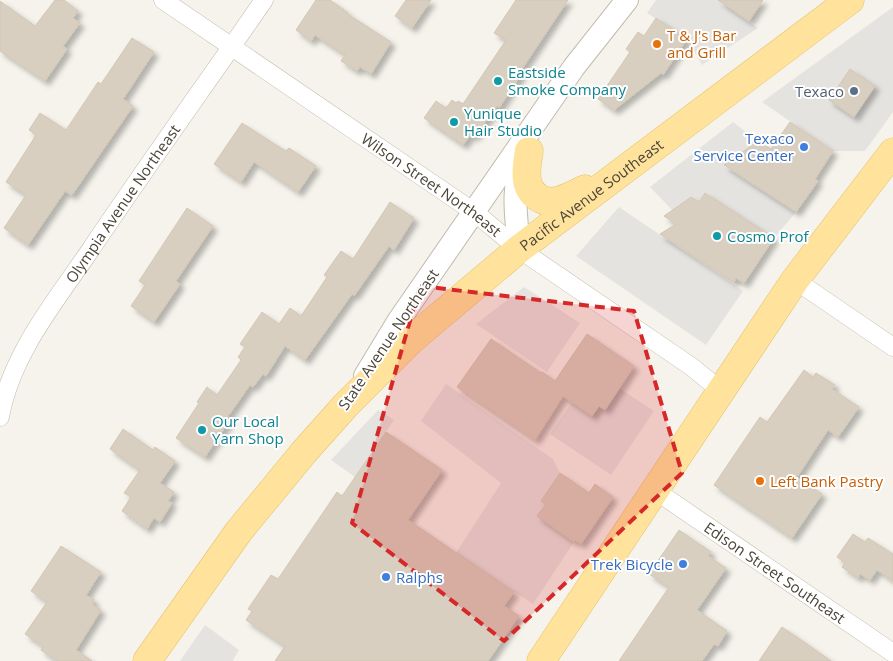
<svg xmlns="http://www.w3.org/2000/svg" width="893" height="661" viewBox="0 0 893 661" font-family="'Open Sans',sans-serif">
<defs>
<filter id="shadow"><feDropShadow dx="4.5" dy="4.5" stdDeviation="2.5" flood-color="#0004"/></filter>
</defs>
<rect width="100%" height="100%" fill="#f6f3ec"/>
<path fill="#e5e3e0" fill-rule="evenodd" d="M656,0H718L758,28L702,65L687,39L647,13Z
M893,7V112L865,151H833L762,102ZM850,69L875,86L854,117L829,99Z
M733,122L758,141L724,166L796,212L774,238L705,193L699,202L691,197L672,210L650,187Z
M619,207L743,291L706,345L576,256Z
M524,287L580,323L547,372L476,324Z
M446,384L553,459L560,473L541,501L546,504L538,516L574,542L533,604L456,553L501,483L421,421Z
M619,388L654,411L611,475L550,434L572,402L592,416L599,406Z
M378,410L394,420L355,477L331,460Z
M205,625L239,650L233,660L234,661H180Z"/>
<path fill="#d8cfc1" stroke="#d3c7b4" filter="url(#shadow)" d="M55,0H64L78,11L73,18L80,23L63,46L67,49L45,81L0,51V1L35,26Z
M316,0H330L347,12L346,13L391,42L371,74L360,67L357,71L341,61L345,55L315,35L311,41L296,30Z
M406,0H431L412,28L395,16Z
M516,0H568L520,72L522,73L499,108L497,106L474,137L471,134L463,145L424,118L436,101L446,108L452,100L456,103L458,101L463,104L506,40L494,33Z
M718,0H763L749,21Z
M656,18L687,39L663,75L661,73L614,110L598,99L630,52L626,49L638,32L644,36Z
M132,38L154,52L123,99L133,106L72,195L65,191L28,245L4,228L26,195L6,182L36,135L29,130L40,113L66,130L98,82L101,84Z
M850,69L875,86L854,117L829,100Z
M790,122L833,151L815,179L818,181L796,212L724,165L758,141L771,149Z
M242,123L276,145L286,151L289,148L316,166L298,192L254,162L241,182L214,164Z
M705,193L774,238L744,283L736,278L734,282L660,234L676,224L664,216L691,197L699,202Z
M390,202L414,218L394,250L389,246L354,296L352,294L305,360L285,346L266,376L263,374L253,387L250,385L226,419L229,421L205,457L176,438L199,403L197,402L207,387L217,395L241,360L238,357L245,347L240,344L262,312L279,324L290,308L301,316L327,277L324,275L341,251L353,259Z
M187,208L213,226L176,281L180,284L154,322L131,306L145,285L139,281Z
M587,334L634,366L605,410L599,406L592,416L563,396L535,440L457,387L491,339L541,373L542,372L555,381Z
M804,370L813,377L816,373L835,385L832,389L859,407L838,437L828,430L797,477L822,494L792,538L714,485L760,417L767,422Z
M123,429L153,450L155,447L175,461L160,483L174,492L168,501L172,503L160,522L154,518L147,529L122,511L131,497L124,493L140,470L110,449Z
M386,432L442,470L408,520L514,592L504,606L519,616L488,661H275L285,646L246,620L252,611L248,609L271,575L278,579L337,492L342,496Z
M560,473L589,493L595,484L613,497L581,544L575,540L574,542L537,516L546,504L541,501Z
M679,530L711,552L708,556L726,568L697,610L727,631L718,646L714,644L702,661H619L669,587L649,574Z
M853,534L865,542L868,538L893,554V581L877,570L870,580L860,574L858,578L842,567L845,563L837,557Z
M61,546L101,572L86,595L94,600L93,605L101,610L76,650L92,661H57L41,650L44,647L25,634L47,602L31,591Z
M782,627L804,642L831,661H759Z"/>
<g fill="none" stroke-linecap="round" stroke-linejoin="round">
<defs>
<g id="minor">
<path id="s1" d="M163,0L474,212L519,249L692,367L721,391"/>
<path d="M795,280L893,347"/>
<path id="s2" d="M0,417C11,355 54,303 89,252C146,167 206,84 264,0"/>
<path id="s3" d="M656,491L893,653"/>
</g>
<path id="tertiary" d="M519,249C517,221 510,187 524,162
M365,376L399,320L574,67L627,0"/>
<g id="primary">
<path d="M529,151C526,169 522,190 541,199C546,202 555,202 560,200C568,198 577,193 585,189"/>
<path id="s4" d="M147,661L239,531L304,452L345,406L411,340L519,249L850,0"/>
<path d="M541,661L795,280L893,152"/>
</g>
</defs>
<use href="#minor" stroke="#c2bbae" stroke-width="19"/>
<use href="#tertiary" stroke="#c2bbae" stroke-width="24"/>
<use href="#primary" stroke="#e6c16a" stroke-width="29"/>
<use href="#minor" stroke="#fff" stroke-width="18"/>
<use href="#tertiary" stroke="#fff" stroke-width="22"/>
<use href="#primary" stroke="#ffe39c" stroke-width="28"/>
</g>
<path fill="#d62828" fill-opacity="0.2" stroke="#d62828" stroke-width="4" stroke-dasharray="10 6" stroke-linejoin="round" d="M420,286L634,311L682,473L504,641L352,523Z"/>
<g fill="#e8710a" stroke="#fff" stroke-width="2">
<circle cx="657" cy="44" r="5"/>
<circle cx="760" cy="481" r="5"/>
</g>
<g fill="#0f9aa8" stroke="#fff" stroke-width="2">
<circle cx="498" cy="81" r="5"/>
<circle cx="454" cy="122" r="5"/>
<circle cx="717" cy="236" r="5"/>
<circle cx="202" cy="430" r="5"/>
</g>
<circle fill="#5c6f8a" stroke="#fff" stroke-width="2" cx="854" cy="91" r="5"/>
<g fill="#3f7fe0" stroke="#fff" stroke-width="2">
<circle cx="804" cy="147" r="5"/>
<circle cx="683" cy="564" r="5"/>
<circle cx="386" cy="577" r="5"/>
</g>
<g text-anchor="middle" dominant-baseline="central" stroke-width="4" stroke-linejoin="round" paint-order="stroke">
<g font-size="15" fill="#c56008" stroke="#fff" text-anchor="start">
<text x="667" y="35">T &amp; J's Bar<tspan x="667" dy="17">and Grill</tspan></text>
<text x="770" y="481">Left Bank Pastry</text>
</g>
<g font-size="15" fill="#0d838f" stroke="#fff" text-anchor="start">
<text x="508" y="72">Eastside<tspan x="508" dy="17">Smoke Company</tspan></text>
<text x="464" y="113">Yunique<tspan x="464" dy="17">Hair Studio</tspan></text>
<text x="727" y="236">Cosmo Prof</text>
<text x="212" y="421">Our Local<tspan x="212" dy="17">Yarn Shop</tspan></text>
</g>
<g font-size="15" fill="#4e5e75" stroke="#fff" text-anchor="end">
<text x="844" y="91">Texaco</text>
</g>
<g font-size="15" fill="#366cbe" stroke="#fff" text-anchor="end">
<text x="794" y="138">Texaco<tspan x="794" dy="17">Service Center</tspan></text>
<text x="673" y="564">Trek Bicycle</text>
<text x="396" y="577" text-anchor="start">Ralphs</text>
</g>
<g font-size="15" fill="#4b4439" stroke="#fff">
<text stroke="none"><textPath href="#s1" startOffset="326">Wilson Street Northeast</textPath></text>
<text stroke="none"><textPath href="#s4" startOffset="648">Pacific Avenue Southeast</textPath></text>
<text stroke="none"><textPath href="#s2" startOffset="248">Olympia Avenue Northeast</textPath></text>
<text transform="translate(388 339) rotate(-56)">State Avenue Northeast</text>
<text stroke="none"><textPath href="#s3" startOffset="144">Edison Street Southeast</textPath></text>
</g>
</g>
</svg>
